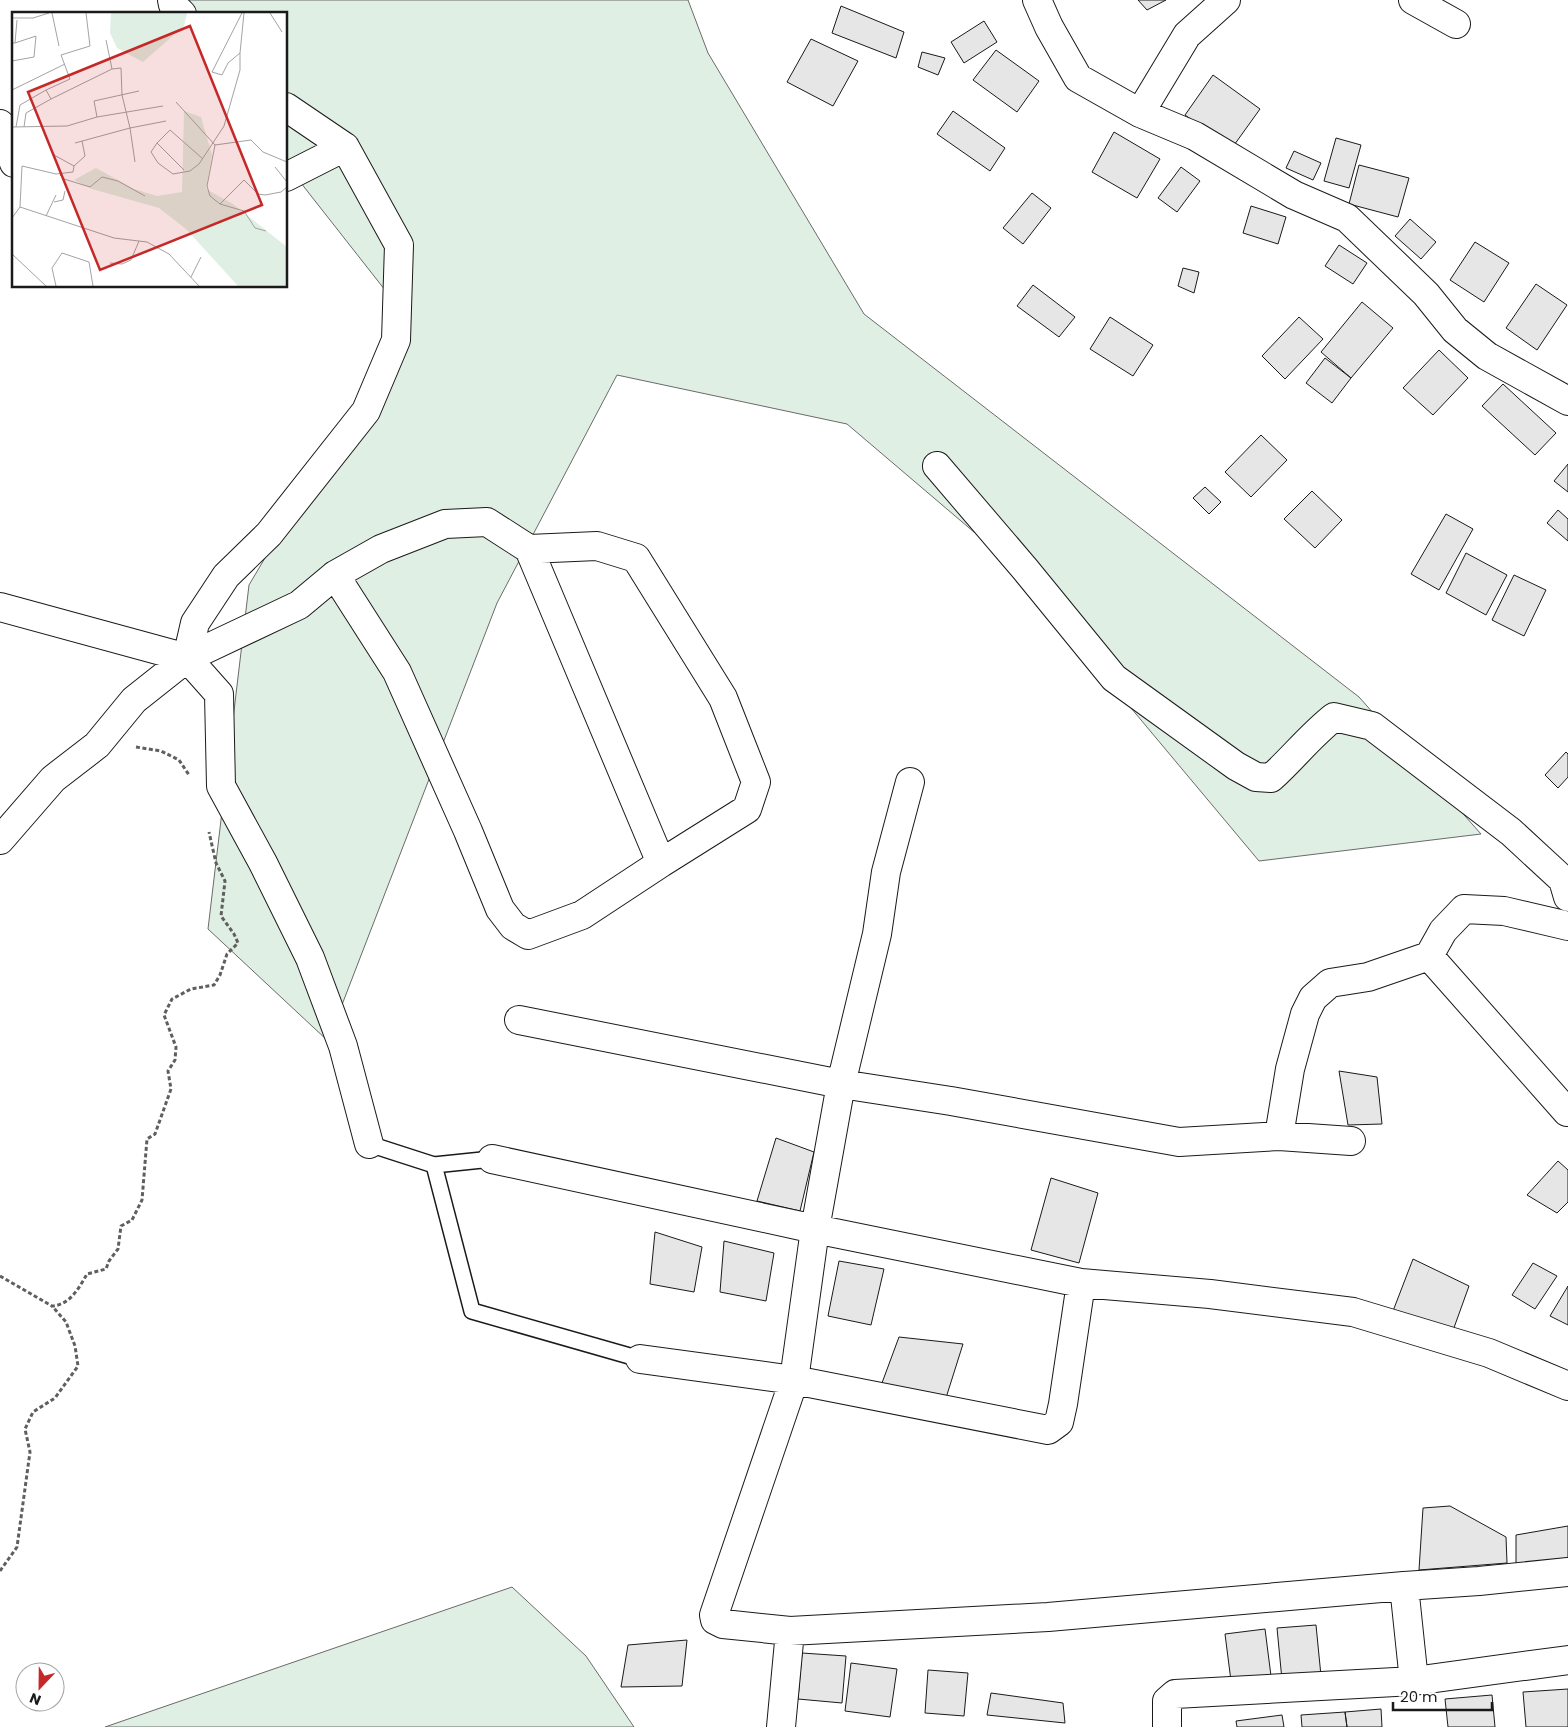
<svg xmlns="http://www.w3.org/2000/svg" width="1568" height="1727" viewBox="0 0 1568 1727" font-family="Poppins,sans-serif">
<rect width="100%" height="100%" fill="#fff"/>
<path fill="#e0efe3" stroke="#6a6a6a" d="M186,0H688L708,53L864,314L1359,697L1481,834L1259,861L1008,561L847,424L617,375L497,603L328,1041L208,929L249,585L407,318L286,164V14H193Z
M512,1587L586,1656L634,1727H105Z"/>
<path fill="#e6e6e6" stroke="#1a1a1a" d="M1138,0H1166L1147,10Z
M841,6L904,32L896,58L832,33Z
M984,21L997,42L964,63L951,42Z
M811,39L858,61L833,106L787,82Z
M996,50L1039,81L1017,112L973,80Z
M922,52L945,58L938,75L918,67Z
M1213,75L1260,109L1232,148L1185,115Z
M953,111L1005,148L990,171L937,134Z
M1114,132L1160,159L1137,198L1092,172Z
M1336,138L1361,145L1349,188L1324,181Z
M1294,151L1321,163L1313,180L1286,168Z
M1359,165L1409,178L1398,217L1349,204Z
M1181,167L1200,181L1177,212L1158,198Z
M1032,193L1051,208L1023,244L1003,228Z
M1251,206L1286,217L1278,244L1243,233Z
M1410,219L1436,242L1421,259L1395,236Z
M1475,242L1509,263L1484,302L1450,280Z
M1339,245L1367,263L1353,284L1325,266Z
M1183,268L1199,272L1194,293L1178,286Z
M1536,284L1567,305L1537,350L1506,328Z
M1033,285L1075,317L1059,337L1017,306Z
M1362,302L1393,328L1351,378L1321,352Z
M1110,317L1153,345L1133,376L1090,349Z
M1299,317L1323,339L1285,379L1262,356Z
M1439,350L1468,378L1433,415L1403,388Z
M1325,358L1351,378L1332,403L1306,383Z
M1503,384L1556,433L1535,455L1482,406Z
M1261,435L1287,460L1251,497L1225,472Z
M1568,464V492L1554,481Z
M1205,487L1221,502L1209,514L1193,498Z
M1312,491L1342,520L1315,548L1284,519Z
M1558,510L1568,519V541L1547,523Z
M1446,514L1473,529L1439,590L1411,574Z
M1466,553L1507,575L1486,615L1446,593Z
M1514,575L1546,590L1524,636L1492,620Z
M1566,752L1568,754V777L1558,788L1545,775Z
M1339,1071L1377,1077L1382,1124L1348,1125Z
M776,1138L814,1152L800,1211L757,1201Z
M1558,1161L1568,1170V1202L1557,1213L1527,1195Z
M1051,1178L1098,1193L1079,1263L1031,1250Z
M655,1232L702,1247L694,1292L650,1284Z
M724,1241L774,1253L766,1301L720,1292Z
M1413,1259L1469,1286L1451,1336L1393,1311Z
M839,1261L884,1269L871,1325L828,1316Z
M1533,1263L1557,1276L1535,1309L1512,1295Z
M1568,1286V1325L1550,1316Z
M899,1337L963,1344L945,1401L879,1391Z
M1450,1506L1506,1537L1507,1563L1419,1570L1423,1508Z
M1568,1526V1564L1516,1571V1535Z
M1316,1625L1321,1676L1282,1680L1277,1628Z
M1265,1629L1271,1676L1231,1681L1225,1634Z
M687,1640L682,1686L621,1687L628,1645Z
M802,1653L846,1656L842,1703L798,1699Z
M851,1663L897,1669L890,1717L845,1711Z
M928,1670L968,1673L964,1716L925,1713Z
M1568,1689V1727H1526L1523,1692Z
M991,1693L1063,1703L1065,1723L987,1715Z
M1492,1695L1495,1727H1448L1445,1699Z
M1381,1709L1382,1727H1347L1345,1712Z
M1345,1712L1347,1727H1302L1301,1715Z
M1282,1715L1284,1727H1237L1236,1721Z"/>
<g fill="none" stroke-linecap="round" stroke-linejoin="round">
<defs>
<path id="service" d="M369,1144L434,1165L472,1311L640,1359
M434,1165L492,1159"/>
<path id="minor" d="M172,0L173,5L182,14
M1037,0L1049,27L1078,78L1140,113L1195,136L1294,195L1347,218L1426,294L1455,330L1487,356L1568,401
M1413,0L1456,24
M286,107L345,147
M1140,113L1187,35L1226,0
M0,124L14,163
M286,177L345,147L399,245L396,340L366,411L269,534L226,576L195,623L187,658L219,694L221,786L263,863L310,958L343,1046L369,1144
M937,466L1025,569L1114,678L1236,766L1256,777L1271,778C1293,758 1311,735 1334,717L1372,726L1511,832L1563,880L1568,897
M335,575L397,672L468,831L500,909L513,926L528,935L582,915L661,863
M0,607L187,658
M0,840L53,779L97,745L134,700L187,658L299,605L335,575L381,549L445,524L487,522L529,549L597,546L636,558L723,698L756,782L747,809L661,863L529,549
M1429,956L1567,1112
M519,1020L841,1084L877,934L886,872L910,782
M1279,1136L1290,1069L1305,1014L1313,998L1330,983L1368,977L1429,956L1443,931L1464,909L1504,911L1568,926
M492,1159L815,1229L1081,1283L1063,1404L1059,1422L1048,1430L794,1380L640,1359
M1081,1283L1210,1294L1353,1312L1489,1353L1568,1386
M1404,1586L1479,1581L1568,1572
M790,1631L723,1624L715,1620L714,1615L794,1380L815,1229L841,1084L951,1101L1179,1142L1279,1136L1351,1141
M781,1727L790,1631L1048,1617L1404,1586L1414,1681L1568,1660
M1167,1727V1701L1175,1694L1414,1681"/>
</defs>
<use href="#service" stroke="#1a1a1a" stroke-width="18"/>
<use href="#minor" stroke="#1a1a1a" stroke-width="30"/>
<path stroke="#5f5f5f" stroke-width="3" stroke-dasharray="4 2.5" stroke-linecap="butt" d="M136,747L161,751L179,760L189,775
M0,1276L52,1306
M0,1571L17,1547L30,1452L25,1429L33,1412L55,1398L78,1366L75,1346L66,1322L52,1306C70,1305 79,1288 87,1274L106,1269L109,1261L118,1249L121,1226L132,1220L142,1200L147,1139L155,1134L171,1089L168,1071L175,1060L176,1047L164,1015L172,999L191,989L214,985L220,975L227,954L238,943L234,934L221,916L225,881L216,863L209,832"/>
<use href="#service" stroke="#fff" stroke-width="15"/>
<use href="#minor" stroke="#fff" stroke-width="28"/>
</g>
<g transform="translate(12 12)">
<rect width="275" height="275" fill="#fff"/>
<path d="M99,1H175L172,14L131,50L105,36L98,21ZM172,99L189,105L200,143L194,177L221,192L275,235V274H226L174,217L147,196L80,177L62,168L84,156L122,177L145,184L170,180Z" fill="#e0efe3"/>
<path fill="none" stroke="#a3a3a3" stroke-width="1" d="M40,1L47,34M230,1L200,60L210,63L216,51L228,41L232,1M258,1L270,20M0,6H21L37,1M0,31H3L5,8M0,49L22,45L24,24L3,31M0,78L53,52M34,78L58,67L49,43L78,34L74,1M127,79L82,89L85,105L151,94M164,90L203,133L195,174L198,184L208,192L232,168L246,182L253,183L269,180L275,175M0,115L55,114L85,105M4,115L8,93L34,78L39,87L100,57L94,28M12,115L14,101L39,87M63,131L118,116L110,83L109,56L100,57M145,131L158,118L191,147M203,133L239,128L251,140L275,150M42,143L62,154M123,150L118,116L154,109M263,155L275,170M172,158L145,131L139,140L146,151L161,162L178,159L187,152L212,114L228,58V41M48,163L52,167L78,175L90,165L106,169L133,184M42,190L51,188L53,179M208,192L232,199L243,216L254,219M8,195L10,154L44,162L61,160L62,154L73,144L70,129M34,204L44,183M0,206L8,195L102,226L135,230L157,242L187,274M0,242L34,274M98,251L110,252L119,248L127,229M179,265L189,245M44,274L40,256L50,241L77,250L81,274"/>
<path fill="#c62828" fill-opacity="0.15" stroke="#c62828" stroke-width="2.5" d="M178,14L250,193L88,258L16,80Z"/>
<rect width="275" height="275" fill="none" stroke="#1a1a1a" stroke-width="2.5"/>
</g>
<g transform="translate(40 1687) rotate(202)"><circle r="24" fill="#ffffff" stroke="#a3a3a3"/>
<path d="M0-4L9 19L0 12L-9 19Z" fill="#c62828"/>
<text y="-8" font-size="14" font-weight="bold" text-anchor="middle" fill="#1a1a1a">N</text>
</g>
<path d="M1393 1702v8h99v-8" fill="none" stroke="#1a1a1a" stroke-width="2.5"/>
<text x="1400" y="1702" font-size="15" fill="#1a1a1a" stroke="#ffffff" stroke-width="4" paint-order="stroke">20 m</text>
</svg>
